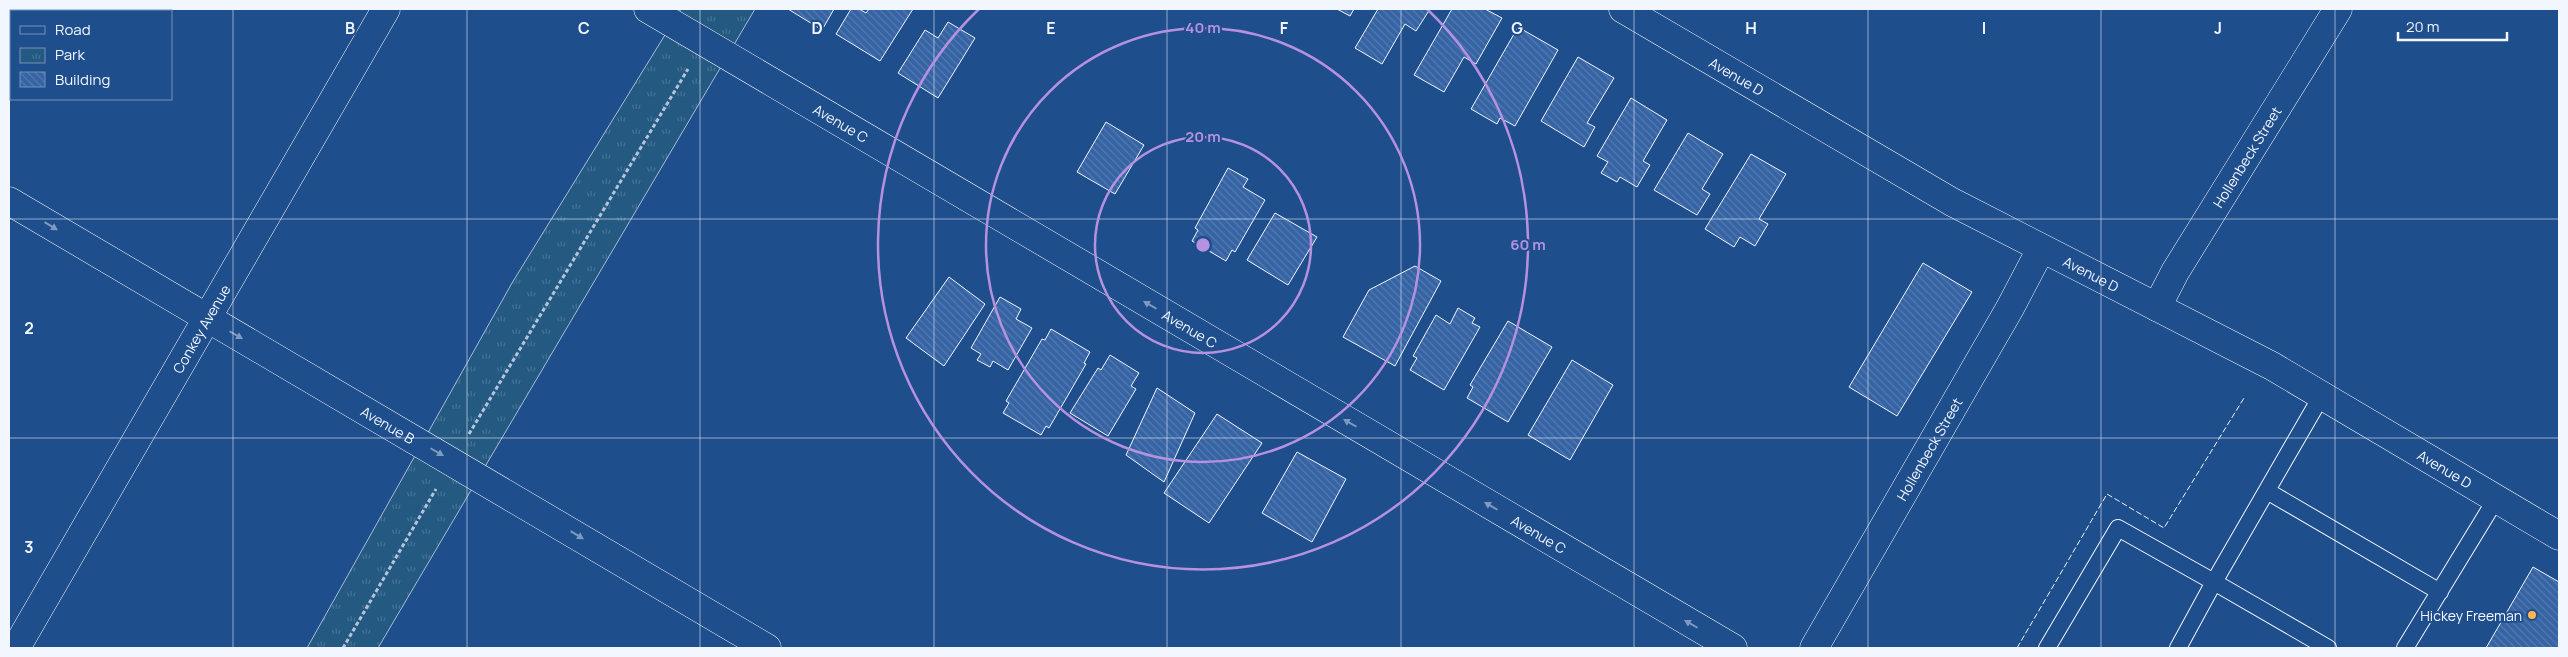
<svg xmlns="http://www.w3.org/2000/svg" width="2568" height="657" viewBox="0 0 2568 657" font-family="Manrope,sans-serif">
<defs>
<pattern id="park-tufts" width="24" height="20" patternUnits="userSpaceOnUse" patternTransform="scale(1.25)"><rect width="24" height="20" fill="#245a82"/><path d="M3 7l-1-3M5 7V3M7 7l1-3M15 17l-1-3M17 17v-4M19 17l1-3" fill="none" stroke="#447295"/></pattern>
<pattern id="building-back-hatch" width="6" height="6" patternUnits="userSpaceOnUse" patternTransform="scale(1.25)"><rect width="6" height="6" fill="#3563a3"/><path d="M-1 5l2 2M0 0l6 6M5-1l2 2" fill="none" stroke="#537ab1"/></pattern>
</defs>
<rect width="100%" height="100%" fill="#1f4e8c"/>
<path fill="url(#park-tufts)" stroke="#a8bbd7" d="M681,9H755L378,648H307L512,283Z"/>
<path fill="url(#building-back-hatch)" stroke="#f2f6ff" d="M788,9H834L822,30Z
M851,9H859L866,13L869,9H913L880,61L836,34Z
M1337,9H1354L1350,16Z
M1378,9H1430L1416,31L1405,24L1382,64L1355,48Z
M1452,9H1485L1502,18L1476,64L1464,57L1444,92L1414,75Z
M948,22L975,38L938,98L898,73L925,30L938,38Z
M1518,27L1558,50L1515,126L1500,118L1497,124L1471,109Z
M1578,57L1614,78L1587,123L1595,127L1584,147L1541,121Z
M1631,98L1667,120L1643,161L1650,165L1637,187L1620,177L1617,182L1601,173L1608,162L1597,156Z
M1106,122L1144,145L1115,194L1077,172Z
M1688,133L1723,154L1702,189L1710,194L1697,215L1654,190Z
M1751,154L1786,174L1759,219L1768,224L1755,246L1740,237L1734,247L1705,229Z
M1228,168L1248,179L1243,187L1265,200L1235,252L1232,250L1226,261L1192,241L1198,230L1195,228Z
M1275,213L1317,237L1288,285L1247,260Z
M1923,263L1972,292L1897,416L1849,387Z
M1415,266L1441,281L1395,366L1343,337L1369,290Z
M949,277L985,304L944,366L906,338Z
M1000,297L1021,309L1016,319L1032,328L1008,370L993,361L990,367L977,360L981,354L971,348Z
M1458,308L1475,318L1472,323L1480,327L1444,390L1410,370L1417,358L1413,356L1436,315L1450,324Z
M1508,321L1552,347L1508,422L1467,398L1473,387L1470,385Z
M1051,329L1090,352L1084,363L1086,364L1049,428L1046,426L1041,435L1003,413L1009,403L1006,401L1042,339L1045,340Z
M1110,355L1139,373L1131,386L1136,389L1108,436L1070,413L1098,368L1101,370Z
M1572,360L1613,385L1570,460L1528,435Z
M1157,388L1195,413L1164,482L1126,455Z
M1217,414L1262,443L1209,523L1164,493Z
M1297,452L1346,479L1312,542L1262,513Z
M2533,567L2559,582V648H2486Z"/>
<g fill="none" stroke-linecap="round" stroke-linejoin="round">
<defs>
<path id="lane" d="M2267,491L2440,592
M2047,648L2118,528L2214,582L2322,395
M2178,648L2214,582L2328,648
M2405,648L2496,499"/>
<g id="street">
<path id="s1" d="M648,9L1733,648"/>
<path id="s2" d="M9,201L767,648"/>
<path id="s3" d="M2157,307L2175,272L2338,9"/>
<path id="s4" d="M16,648L386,9"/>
<path id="s5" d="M1814,648L2010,308L2041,249"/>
</g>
<g id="secondary">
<path id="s6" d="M1623,9L1952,202L2272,366L2559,536"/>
</g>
</defs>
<use href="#lane" stroke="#f2f6ff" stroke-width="18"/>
<use href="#street" stroke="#f2f6ff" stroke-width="29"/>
<use href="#secondary" stroke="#f2f6ff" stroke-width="29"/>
<path stroke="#b3c4dc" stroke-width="3" stroke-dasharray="4 2.5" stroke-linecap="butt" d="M469,434L688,69
M343,648L436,489"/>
<use href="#lane" stroke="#1f4e8c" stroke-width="16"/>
<use href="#street" stroke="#1f4e8c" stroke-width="28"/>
<use href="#secondary" stroke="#1f4e8c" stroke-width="28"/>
<path stroke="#f2f6ff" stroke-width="1" stroke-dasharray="6 2.5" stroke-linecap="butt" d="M2017,648L2107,494L2164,528L2244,398"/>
</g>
<defs><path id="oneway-solid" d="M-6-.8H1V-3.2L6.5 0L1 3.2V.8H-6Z" transform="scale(1.25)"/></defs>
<g fill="#7e9ac0">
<use href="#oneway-solid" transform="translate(51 226) rotate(31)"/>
<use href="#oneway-solid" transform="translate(1150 305) rotate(-150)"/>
<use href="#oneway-solid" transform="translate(236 335) rotate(30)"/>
<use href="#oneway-solid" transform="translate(1350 423) rotate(-150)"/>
<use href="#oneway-solid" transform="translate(437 452) rotate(30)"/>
<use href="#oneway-solid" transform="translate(1491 506) rotate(-150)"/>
<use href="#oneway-solid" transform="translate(577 535) rotate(31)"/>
<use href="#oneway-solid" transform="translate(1691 624) rotate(-150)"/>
</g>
<path fill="none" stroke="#f2f6ff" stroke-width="1" stroke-opacity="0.55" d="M233,9V648M467,9V648M700,9V648M934,9V648M1167,9V648M1401,9V648M1634,9V648M1868,9V648M2101,9V648M2335,9V648M9,219H2559M9,438H2559"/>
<g fill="none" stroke="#b691df" stroke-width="2.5">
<circle cx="1203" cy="245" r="108"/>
<circle cx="1203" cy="245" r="217"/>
<path d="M1427 9A325 325 0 1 1 979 9"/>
</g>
<circle fill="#ffb74d" stroke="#1f4e8c" stroke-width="2" cx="2532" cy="615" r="5"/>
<g text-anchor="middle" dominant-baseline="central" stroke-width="4" stroke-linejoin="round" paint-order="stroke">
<g font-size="14" fill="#f2f6ff" stroke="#1f4e8c">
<text stroke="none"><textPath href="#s6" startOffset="132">Avenue D</textPath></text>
<text stroke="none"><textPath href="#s1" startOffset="224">Avenue C</textPath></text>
<text stroke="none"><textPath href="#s3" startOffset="175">Hollenbeck Street</textPath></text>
<text stroke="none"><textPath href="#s6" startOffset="538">Avenue D</textPath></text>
<text stroke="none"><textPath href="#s4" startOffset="369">Conkey Avenue</textPath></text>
<text stroke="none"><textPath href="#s1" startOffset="629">Avenue C</textPath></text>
<text stroke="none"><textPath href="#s2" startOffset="440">Avenue B</textPath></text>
<text stroke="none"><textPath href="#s5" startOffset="230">Hollenbeck Street</textPath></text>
<text stroke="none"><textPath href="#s6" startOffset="942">Avenue D</textPath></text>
<text stroke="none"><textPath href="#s1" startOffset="1034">Avenue C</textPath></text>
</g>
<g font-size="14" fill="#f2f6ff" stroke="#1f4e8c" text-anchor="end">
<text x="2522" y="615">Hickey Freeman</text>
</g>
</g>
<g font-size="16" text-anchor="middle" font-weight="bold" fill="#f2f6ff" stroke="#1f4e8c" stroke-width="4" stroke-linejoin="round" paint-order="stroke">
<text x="350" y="34">B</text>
<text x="584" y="34">C</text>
<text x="817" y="34">D</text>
<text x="1051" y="34">E</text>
<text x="1284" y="34">F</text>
<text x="1517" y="34">G</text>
<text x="1751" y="34">H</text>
<text x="1984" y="34">I</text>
<text x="2218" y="34">J</text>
<text x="29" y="334">2</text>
<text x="29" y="553">3</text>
</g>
<circle cx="1203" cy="245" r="8" fill="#b691df" stroke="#1f4e8c" stroke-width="2.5"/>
<g font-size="15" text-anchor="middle" font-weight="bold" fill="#b691df" stroke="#1f4e8c" stroke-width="4" stroke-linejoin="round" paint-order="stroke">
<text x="1203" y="33">40 m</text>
<text x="1203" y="142">20 m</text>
<text x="1528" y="250">60 m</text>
</g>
<rect width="2568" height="657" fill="none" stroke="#f2f6ff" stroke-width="20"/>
<rect x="10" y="10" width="162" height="90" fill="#1f4e8c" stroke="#7391ba"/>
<rect x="20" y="26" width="25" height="8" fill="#1f4e8c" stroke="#7391ba"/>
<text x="55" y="35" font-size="15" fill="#f2f6ff">Road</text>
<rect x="20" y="48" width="25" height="15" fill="url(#park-tufts)" stroke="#7391ba"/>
<text x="55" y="60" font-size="15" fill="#f2f6ff">Park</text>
<rect x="20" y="72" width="25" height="15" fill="url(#building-back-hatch)" stroke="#7391ba"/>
<text x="55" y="85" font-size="15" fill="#f2f6ff">Building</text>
<path d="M2398 32v8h109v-8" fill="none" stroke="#f2f6ff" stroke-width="2.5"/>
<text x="2406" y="32" font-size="15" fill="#f2f6ff" stroke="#1f4e8c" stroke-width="4" paint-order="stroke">20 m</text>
</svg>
